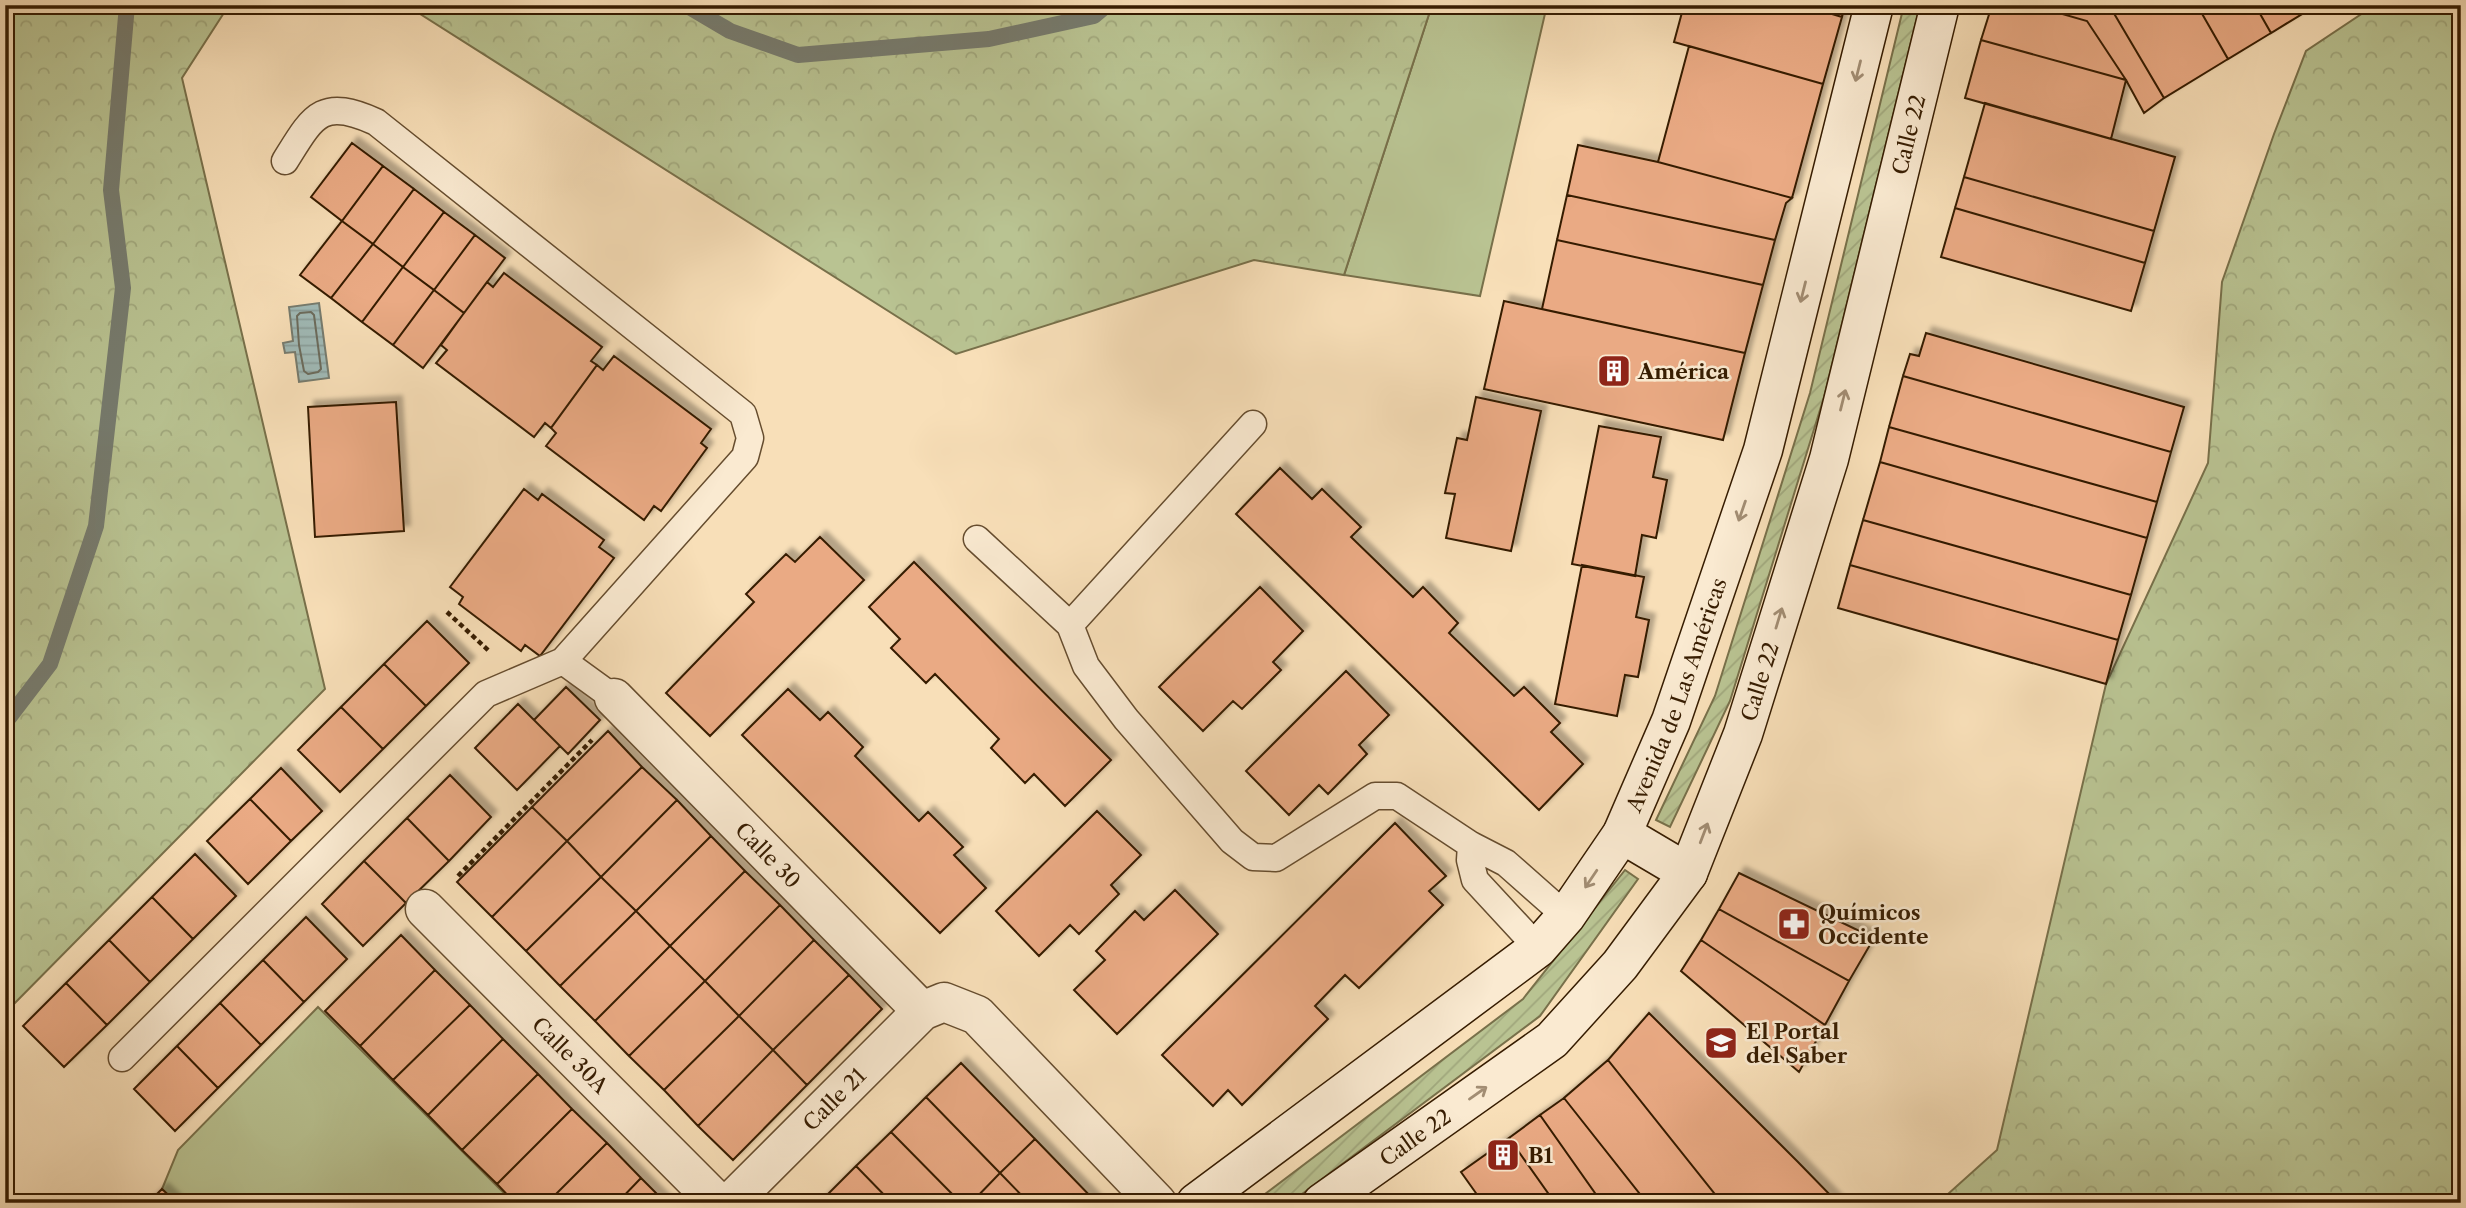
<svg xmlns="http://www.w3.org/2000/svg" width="2466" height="1208" viewBox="0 0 2466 1208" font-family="'Libre Caslon Text',serif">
<defs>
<pattern id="forest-crowns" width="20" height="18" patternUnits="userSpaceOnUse" patternTransform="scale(1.75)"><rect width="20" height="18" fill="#b9c392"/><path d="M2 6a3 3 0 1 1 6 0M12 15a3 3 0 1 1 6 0" fill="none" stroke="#a0a77c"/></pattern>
<pattern id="garden-furrows" width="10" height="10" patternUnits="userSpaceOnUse" patternTransform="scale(1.75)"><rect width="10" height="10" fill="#b9c392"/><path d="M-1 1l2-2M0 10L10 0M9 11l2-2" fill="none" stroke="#a0a77c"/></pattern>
<pattern id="water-rules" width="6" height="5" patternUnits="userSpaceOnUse" patternTransform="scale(1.75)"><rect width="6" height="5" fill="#a0bab7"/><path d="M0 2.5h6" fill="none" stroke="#8a9f9c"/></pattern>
<filter id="shadow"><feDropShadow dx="6" dy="-6" stdDeviation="2" flood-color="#0004"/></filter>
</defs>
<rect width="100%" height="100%" fill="#f8dfb8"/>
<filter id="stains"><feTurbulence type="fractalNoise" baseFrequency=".00286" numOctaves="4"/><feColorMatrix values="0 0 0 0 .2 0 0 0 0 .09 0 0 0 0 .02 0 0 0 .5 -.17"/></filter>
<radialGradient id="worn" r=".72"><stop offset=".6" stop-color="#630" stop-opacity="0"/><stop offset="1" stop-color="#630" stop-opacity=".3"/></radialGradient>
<path fill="#b9c392" stroke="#78704a" stroke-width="2" d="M1432,5H1547L1480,296L1344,275Z
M318,1007L514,1203H176L162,1189L178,1150Z"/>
<path fill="url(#forest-crowns)" stroke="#78704a" stroke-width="2" d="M5,5H229L182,78L325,689L5,1013Z
M406,5H1432L1344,275L1254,260L956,354Z
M2375,5H2430L2461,13V1203H1938L1997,1150L2106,684L2208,463L2222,282L2274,134L2306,51Z"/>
<path fill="url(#garden-furrows)" stroke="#78704a" stroke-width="2" d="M1904,5H1920L1824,397L1730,701L1670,827L1656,820L1715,696L1810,393Z
M1625,870L1638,879L1540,1016L1290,1203H1253L1523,999Z"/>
<path fill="url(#water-rules)" stroke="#767b6e" stroke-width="2" d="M319,303L329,378L299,382L295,352L285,353L283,343L293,341L289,307Z"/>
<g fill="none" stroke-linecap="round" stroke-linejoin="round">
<path stroke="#6b6b5c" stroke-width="2" d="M311,312L314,315L321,369L318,372L308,374L304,371L299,345L297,316L300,313Z"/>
<path stroke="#767b6e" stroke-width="16" d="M686,5L730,31L798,55L989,39L1094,16L1107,5
M5,723L50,664L96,526L123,288L111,190L127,5"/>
</g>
<path fill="#eaaa84" stroke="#361c01" stroke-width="2" filter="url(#shadow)" d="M1684,5H1802L1842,17L1823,84L1674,42Z
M1802,5H1845L1842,17Z
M1992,5H2031L2087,21L2126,80L1981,40Z
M2031,5H2109L2164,98L2144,113L2126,80L2087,21Z
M2109,5H2197L2228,59L2164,98Z
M2197,5H2255L2271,33L2228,59Z
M2255,5H2317L2271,33Z
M1981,40L2126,80L2111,139L1965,98Z
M1689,46L1823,84L1792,198L1658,162Z
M1985,103L2175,157L2154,231L1964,177Z
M352,143L383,166L342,221L311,197Z
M1578,145L1658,162L1792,198L1786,203L1775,240L1567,195Z
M383,166L414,189L373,244L342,221Z
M1964,177L2154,231L2145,263L1955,208Z
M414,189L444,212L403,267L373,244Z
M1567,195L1775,240L1763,285L1557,240Z
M1955,208L2145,263L2131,311L1941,257Z
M444,212L475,235L434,290L403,267Z
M342,221L373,244L331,298L300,275Z
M475,235L505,258L464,313L434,290Z
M1557,240L1763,285L1745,353L1542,309Z
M373,244L403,267L362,322L331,298Z
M403,267L434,290L393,345L362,322Z
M504,273L602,347L591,361L597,365L551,428L545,423L534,437L436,363L447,350L441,345L464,313L487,282L493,287Z
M434,290L464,313L423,368L393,345Z
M1504,301L1745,353L1723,440L1484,389Z
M1926,333L2184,407L2171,452L1903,376L1910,354L1919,356Z
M614,356L711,429L701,443L707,448L661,511L654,506L644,520L546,446L556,433L551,428L597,365L603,370Z
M1903,376L2171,452L2157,502L1889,427Z
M1476,397L1541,411L1511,551L1446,538L1455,494L1445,493L1457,438L1467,440Z
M396,402L404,531L315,537L308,407Z
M1599,426L1661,437L1653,477L1667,480L1656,538L1642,535L1635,576L1572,564Z
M1889,427L2157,502L2147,538L1880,462Z
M1880,462L2147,538L2131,595L1863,520Z
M1280,468L1312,499L1322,489L1361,527L1351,537L1413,597L1423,587L1458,623L1449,633L1514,696L1524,687L1560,723L1551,732L1583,764L1539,810L1236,514Z
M524,489L538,500L542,494L604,540L599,547L614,558L540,656L525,645L521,651L459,604L463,597L450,587Z
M1863,520L2131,595L2118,640L1850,565Z
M820,537L864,580L710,736L666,693L754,602L746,594L786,554L795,562Z
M914,562L1111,760L1065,806L1034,774L1025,783L991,748L999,739L935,674L926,683L891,648L900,639L869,607Z
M1582,565L1644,577L1636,617L1649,620L1638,677L1625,675L1617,716L1555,704Z
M1850,565L2118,640L2106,684L1838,608Z
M1260,587L1303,631L1273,662L1281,670L1242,709L1233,701L1203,731L1159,687Z
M427,621L469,663L426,706L384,664Z
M384,664L426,706L383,749L341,707Z
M1346,671L1389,715L1359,745L1367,754L1328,794L1319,785L1289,815L1246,771Z
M566,687L600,720L568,754L534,720Z
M788,689L820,720L828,712L863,747L855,756L919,821L928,812L963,847L954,855L986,888L940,933L742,735Z
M518,704L560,746L517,790L475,748Z
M341,707L383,749L340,792L298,750Z
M608,731L642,767L567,841L532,807Z
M642,767L677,800L601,877L567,841Z
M281,768L322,811L291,841L250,799Z
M450,775L491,817L449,861L407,818Z
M250,799L291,841L248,884L207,841Z
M677,800L711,836L636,911L601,877Z
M532,807L567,841L492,917L457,882Z
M1097,811L1141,855L1111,885L1119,894L1079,934L1070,925L1039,956L996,911Z
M407,818L449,861L406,903L364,861Z
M1395,823L1446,876L1429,891L1443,905L1359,988L1345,975L1315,1006L1328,1019L1242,1105L1228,1090L1213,1106L1162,1055Z
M711,836L745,871L670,946L636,911Z
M567,841L601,877L526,951L492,917Z
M195,854L236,896L193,939L152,897Z
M364,861L406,903L363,946L322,904Z
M745,871L780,905L705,981L670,946Z
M1739,873L1874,938L1849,981L1719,909Z
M601,877L636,911L560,986L526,951Z
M1175,890L1218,934L1117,1034L1074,990L1105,960L1096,951L1135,911L1144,920Z
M152,897L193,939L150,982L109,940Z
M780,905L814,940L739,1016L705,981Z
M1719,909L1849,981L1825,1025L1701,940Z
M636,911L670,946L595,1021L560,986Z
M306,917L347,959L304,1002L263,960Z
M401,935L435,970L360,1046L325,1011Z
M109,940L150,982L107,1025L66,983Z
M814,940L849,975L773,1050L739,1016Z
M1701,940L1825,1025L1799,1072L1681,971Z
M670,946L705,981L629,1056L595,1021Z
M263,960L304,1002L261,1045L220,1003Z
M435,970L470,1005L393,1080L360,1046Z
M849,975L882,1009L807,1085L773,1050Z
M705,981L739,1016L664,1090L629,1056Z
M66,983L107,1025L64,1067L23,1026Z
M220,1003L261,1045L218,1088L177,1046Z
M470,1005L503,1039L428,1115L393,1080Z
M1649,1013L1797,1161L1838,1203H1722L1608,1060Z
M739,1016L773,1050L698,1126L664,1090Z
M503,1039L538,1074L462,1150L428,1115Z
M177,1046L218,1088L175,1131L134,1089Z
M773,1050L807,1085L733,1160L698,1126Z
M1608,1060L1722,1203H1647L1564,1098Z
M961,1063L1035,1139L1000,1173L926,1097Z
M538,1074L572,1109L497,1184L462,1150Z
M926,1097L1000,1173L971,1203H961L891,1132Z
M1564,1098L1647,1203H1602L1540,1115Z
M572,1109L607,1143L547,1203H515L497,1184Z
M1540,1115L1602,1203H1555L1509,1138Z
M891,1132L961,1203H892L856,1166Z
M1509,1138L1555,1203H1500L1495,1196L1483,1203L1461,1172Z
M1035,1139L1097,1203H1029L1000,1173Z
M607,1143L641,1178L617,1203H547Z
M856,1166L892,1203H823L821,1201Z
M1000,1173L1029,1203H971Z
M641,1178L666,1203H617Z
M162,1189L177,1203H148Z"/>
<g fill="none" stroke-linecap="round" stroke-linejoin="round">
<defs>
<path id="lane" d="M285,161C313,116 321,97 376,122L743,414L750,438L745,457L563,661L614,698
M977,539L1070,625L1086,666L1126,719L1232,841L1253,857L1276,858L1375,796H1397L1471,845L1506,863L1566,916
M1070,625L1253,424
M1471,845L1470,860L1475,880L1538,948
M122,1058L486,694L563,661"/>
<g id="street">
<path id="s1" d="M614,698L922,1011"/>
<path id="s2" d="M425,909L718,1203"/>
<path id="s3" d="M730,1203L922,1011L944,1002L977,1015L1157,1203"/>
</g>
<g id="secondary">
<path d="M1622,834L1688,873"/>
<path id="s4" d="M1196,1203L1538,948L1566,916L1622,834L1671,721L1763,450L1874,5"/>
<path id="s5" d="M1322,1203L1552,1040L1620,965L1688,873L1743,734L1829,459L1940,5"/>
</g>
</defs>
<use href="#lane" stroke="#664d2f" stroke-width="29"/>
<use href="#street" stroke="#664d2f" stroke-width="41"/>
<use href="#secondary" stroke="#361c01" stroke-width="41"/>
<path stroke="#361c01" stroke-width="4.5" stroke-dasharray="5 3.5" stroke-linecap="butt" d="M447,612L489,651
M458,876L592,740"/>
<use href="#lane" stroke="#faead1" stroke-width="26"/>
<use href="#street" stroke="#faead1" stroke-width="38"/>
<use href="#secondary" stroke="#faead1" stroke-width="38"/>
</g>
<defs><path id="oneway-shaft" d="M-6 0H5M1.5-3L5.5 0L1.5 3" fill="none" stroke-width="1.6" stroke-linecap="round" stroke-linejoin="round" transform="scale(1.75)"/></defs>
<g stroke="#a28d73">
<use href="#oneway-shaft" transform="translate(1858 71) rotate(104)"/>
<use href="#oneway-shaft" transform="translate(1803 292) rotate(104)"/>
<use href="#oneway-shaft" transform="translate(1843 400) rotate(-76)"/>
<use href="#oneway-shaft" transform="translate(1742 511) rotate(109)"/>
<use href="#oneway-shaft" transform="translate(1779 618) rotate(-73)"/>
<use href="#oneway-shaft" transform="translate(1704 833) rotate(-69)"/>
<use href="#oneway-shaft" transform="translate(1591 879) rotate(124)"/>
<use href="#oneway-shaft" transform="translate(1478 1093) rotate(-35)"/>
</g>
<defs>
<symbol id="building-square" viewBox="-11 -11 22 22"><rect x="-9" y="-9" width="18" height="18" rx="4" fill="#8f2418" stroke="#faead1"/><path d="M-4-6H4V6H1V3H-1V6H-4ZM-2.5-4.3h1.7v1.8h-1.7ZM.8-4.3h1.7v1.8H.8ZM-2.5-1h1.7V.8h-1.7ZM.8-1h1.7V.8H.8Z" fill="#fff"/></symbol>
<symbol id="pharmacy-square" viewBox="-11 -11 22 22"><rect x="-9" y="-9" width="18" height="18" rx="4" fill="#8f2418" stroke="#faead1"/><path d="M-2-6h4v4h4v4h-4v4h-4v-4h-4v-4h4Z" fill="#fff"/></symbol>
<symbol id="school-square" viewBox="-11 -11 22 22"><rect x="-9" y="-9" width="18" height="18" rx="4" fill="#8f2418" stroke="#faead1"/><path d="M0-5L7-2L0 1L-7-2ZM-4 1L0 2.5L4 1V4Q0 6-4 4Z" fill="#fff"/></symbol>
</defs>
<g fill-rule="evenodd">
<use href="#building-square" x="1595" y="352" width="38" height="38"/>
<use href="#pharmacy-square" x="1775" y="905" width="38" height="38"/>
<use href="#school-square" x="1702" y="1024" width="38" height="38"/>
<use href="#building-square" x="1484" y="1136" width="38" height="38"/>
</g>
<g text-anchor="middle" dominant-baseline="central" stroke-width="5" stroke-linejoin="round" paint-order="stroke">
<g font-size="21" fill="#361c01" stroke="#faead1">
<text stroke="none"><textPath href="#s5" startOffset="1269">Calle 22</textPath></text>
<text stroke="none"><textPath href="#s5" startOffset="702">Calle 22</textPath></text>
<text stroke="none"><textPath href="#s4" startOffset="718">Avenida de Las Américas</textPath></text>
<text stroke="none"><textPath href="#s1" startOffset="220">Calle 30</textPath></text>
<text stroke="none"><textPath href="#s2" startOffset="206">Calle 30A</textPath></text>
<text stroke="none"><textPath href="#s3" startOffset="147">Calle 21</textPath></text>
<text stroke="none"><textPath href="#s5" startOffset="114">Calle 22</textPath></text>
</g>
<g font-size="21" font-weight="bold" fill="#361c01" stroke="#faead1" text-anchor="start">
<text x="1638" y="371">América</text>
<text x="1818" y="912">Químicos<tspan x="1818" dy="24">Occidente</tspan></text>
<text x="1746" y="1031">El Portal<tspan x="1746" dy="24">del Saber</tspan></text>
<text x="1528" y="1155">B1</text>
</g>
</g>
<rect width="2466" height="1208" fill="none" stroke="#f8dfb8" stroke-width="28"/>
<rect x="7" y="7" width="2452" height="1194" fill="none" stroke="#361c01" stroke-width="3.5"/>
<rect x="14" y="14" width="2438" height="1180" fill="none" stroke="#361c01" stroke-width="2"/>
<rect width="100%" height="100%" filter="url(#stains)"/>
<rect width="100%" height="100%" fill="url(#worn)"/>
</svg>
